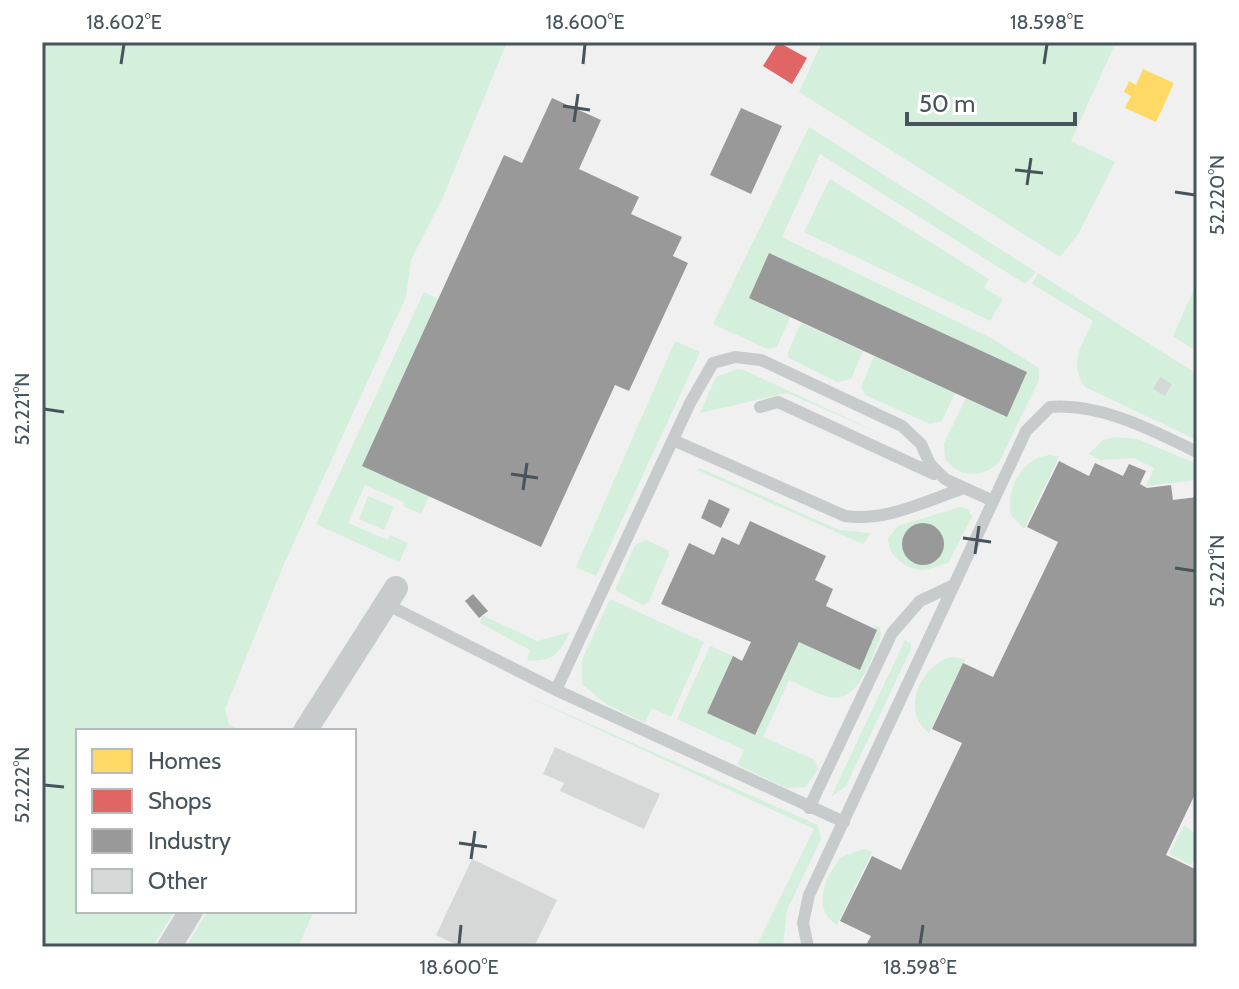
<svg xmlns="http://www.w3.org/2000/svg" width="1239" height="989" viewBox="0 0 1239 989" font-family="Cabin,sans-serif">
<rect width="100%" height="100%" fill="#f0f0f0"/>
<path fill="#d4efdc" d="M42,42H507L443,197L411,260L406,297L284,564L225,709L229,724L241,731H78V911H175L152,947H42Z
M822,42H1116L1071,141L1115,162L1079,233L1060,257L799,92Z
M809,127L1036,272L1025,284L820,154L782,237L991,338L1039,368V380L999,462C983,479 959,478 945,459L944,443L966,398L1007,417L1027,372L769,254L749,298L790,317L777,347L767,349L713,324Z
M830,179L989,279L984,288L1003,299L990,321L804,232Z
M1038,273L1197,374V440L1085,387C1068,364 1082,344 1093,321L1032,284Z
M1197,283V352L1173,336Z
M424,292L438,299L429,496L421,514L403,506L404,502L365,485L348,523L388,540L390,535L408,543L399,562L316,524Z
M801,323L863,351L851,379L837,382L789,358L788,352Z
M675,341L700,352L596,576L576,567Z
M874,356L955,393L942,421L930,424L865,395L861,387Z
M738,369L744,370L877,432L787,393L700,413L716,377Z
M1115,437L1137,439L1197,464V480L1146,486L1154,468L1134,458L1101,460L1089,454L1103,440Z
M1051,455L1059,457L1024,529L1011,515C1005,489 1023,456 1051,455Z
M700,468L839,530L871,533L863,544L697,470Z
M368,496L394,507L384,530L359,519Z
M960,507L968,509L972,517L948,563C940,565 931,569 923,570C906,570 887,555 888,538L898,526Z
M646,540L668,550L669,555L648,603L643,605L615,590L635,545Z
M610,599L704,642L671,717L652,708L645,723L606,704L582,684V660Z
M482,615L537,641L570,632C560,653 552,663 527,660L530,650L480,623Z
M873,624L880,628L881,636C872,656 860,702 831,697C817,695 802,685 789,680L763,737L815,760L818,769L806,787L787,788L737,765L744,750L677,719L710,646L733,656L708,713L755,735L799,642L860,669L877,631Z
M905,640L911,644V649L846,786L831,797Z
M952,657L965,659L929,733C900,712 920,664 952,657Z
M515,691L818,825L821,839L787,910L783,947H756L814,829Z
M1184,825L1197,835V853L1191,865L1169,854Z
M864,849L872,852L837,925C810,908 826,876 841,857Z
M208,911H314L298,947H186Z"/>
<path fill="#ffd966" d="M1143,69L1174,83L1156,122L1125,108L1131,96L1124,92L1129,81L1136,85Z"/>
<path fill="#e06666" d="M778,42L807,58L792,84L763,66Z"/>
<path fill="#999" d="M552,98L601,120L579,169L639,197L631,214L682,237L673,256L688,263L629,391L615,385L541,547L362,466L504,155L522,163Z
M741,108L782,126L751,194L710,175Z
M769,253L1027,372L1007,417L749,298Z
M1059,461L1089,476L1095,463L1123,476L1129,464L1146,471L1140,484L1147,488L1171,485L1173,500L1197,497V790L1166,855L1197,870V947H865L871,936L840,921L872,856L901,870L962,743L932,729L963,663L993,677L1058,542L1027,527Z
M709,499L730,509L721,528L701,518Z
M750,521L826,556L815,580L833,589L826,606L877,630L860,670L799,642L755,735L707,713L733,656L742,661L751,642L661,604L689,543L714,555L722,537L739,545Z
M902 544a21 21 0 1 1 42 0a21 21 0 1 1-42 0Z
M473,594L488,611L479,618L465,601Z"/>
<path fill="#d6d8d8" d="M1160,377L1172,384L1165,396L1153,389Z
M555,747L660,794L644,829L560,791L564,783L543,774Z
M472,859L557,900L534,947H461L436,935Z"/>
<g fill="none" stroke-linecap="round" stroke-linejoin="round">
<path stroke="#c7cbcc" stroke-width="12" d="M760,407L778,402L934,474
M673,440L845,516C886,522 925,501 964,488
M386,604L556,690L844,822
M556,690L690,403L713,363L735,357L761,360L902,426L921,444L930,464L945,479L993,501
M809,808L892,633L920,601L954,585
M808,947L803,923L809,895L1026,431L1050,407C1101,403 1152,430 1197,452"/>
<path stroke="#c7cbcc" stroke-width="24" d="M305,731L396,588
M169,947L191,911"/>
</g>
<path fill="none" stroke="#47545c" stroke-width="3" d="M121,64L124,44M583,64L585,44M1044,64L1047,44M563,106L590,110M574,122L578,94M1015,170L1043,173M1027,185L1031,158M1175,192L1195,195M44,409L64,412M511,474L538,478M523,490L527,463M963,538L991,542M975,554L979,526M1175,568L1195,571M44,785L64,787M459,843L487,847M471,859L475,831M459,945L461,925M920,945L923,925"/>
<rect width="1239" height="989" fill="none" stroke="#ffffff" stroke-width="88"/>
<rect x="76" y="729" width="280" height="184" fill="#ffffff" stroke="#b5bbbe" stroke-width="2"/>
<rect x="92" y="749" width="40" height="24" fill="#ffd966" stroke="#b5bbbe" stroke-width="2"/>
<text x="148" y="769" font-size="24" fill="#47545c">Homes</text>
<rect x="92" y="789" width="40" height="24" fill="#e06666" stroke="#b5bbbe" stroke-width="2"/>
<text x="148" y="809" font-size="24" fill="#47545c">Shops</text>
<rect x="92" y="829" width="40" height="24" fill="#999999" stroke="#b5bbbe" stroke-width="2"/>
<text x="148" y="849" font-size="24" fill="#47545c">Industry</text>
<rect x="92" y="869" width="40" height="24" fill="#d6d8d8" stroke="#b5bbbe" stroke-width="2"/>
<text x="148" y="889" font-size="24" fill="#47545c">Other</text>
<path d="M907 112v12h168v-12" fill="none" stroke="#47545c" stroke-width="4"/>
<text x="919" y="112" font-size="24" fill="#47545c" stroke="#ffffff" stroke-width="6" paint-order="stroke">50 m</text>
<rect x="44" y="44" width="1151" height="901" fill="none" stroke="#47545c" stroke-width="3"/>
<g font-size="20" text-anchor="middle" fill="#47545c">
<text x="124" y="29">18.602°E</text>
<text x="585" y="29">18.600°E</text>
<text x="1047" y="29">18.598°E</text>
<text transform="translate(1217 195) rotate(-90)" y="7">52.220°N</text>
<text transform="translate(22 409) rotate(-90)" y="7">52.221°N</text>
<text transform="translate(1217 571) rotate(-90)" y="7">52.221°N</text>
<text transform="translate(22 785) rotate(-90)" y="7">52.222°N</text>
<text x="459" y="974">18.600°E</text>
<text x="920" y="974">18.598°E</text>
</g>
</svg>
